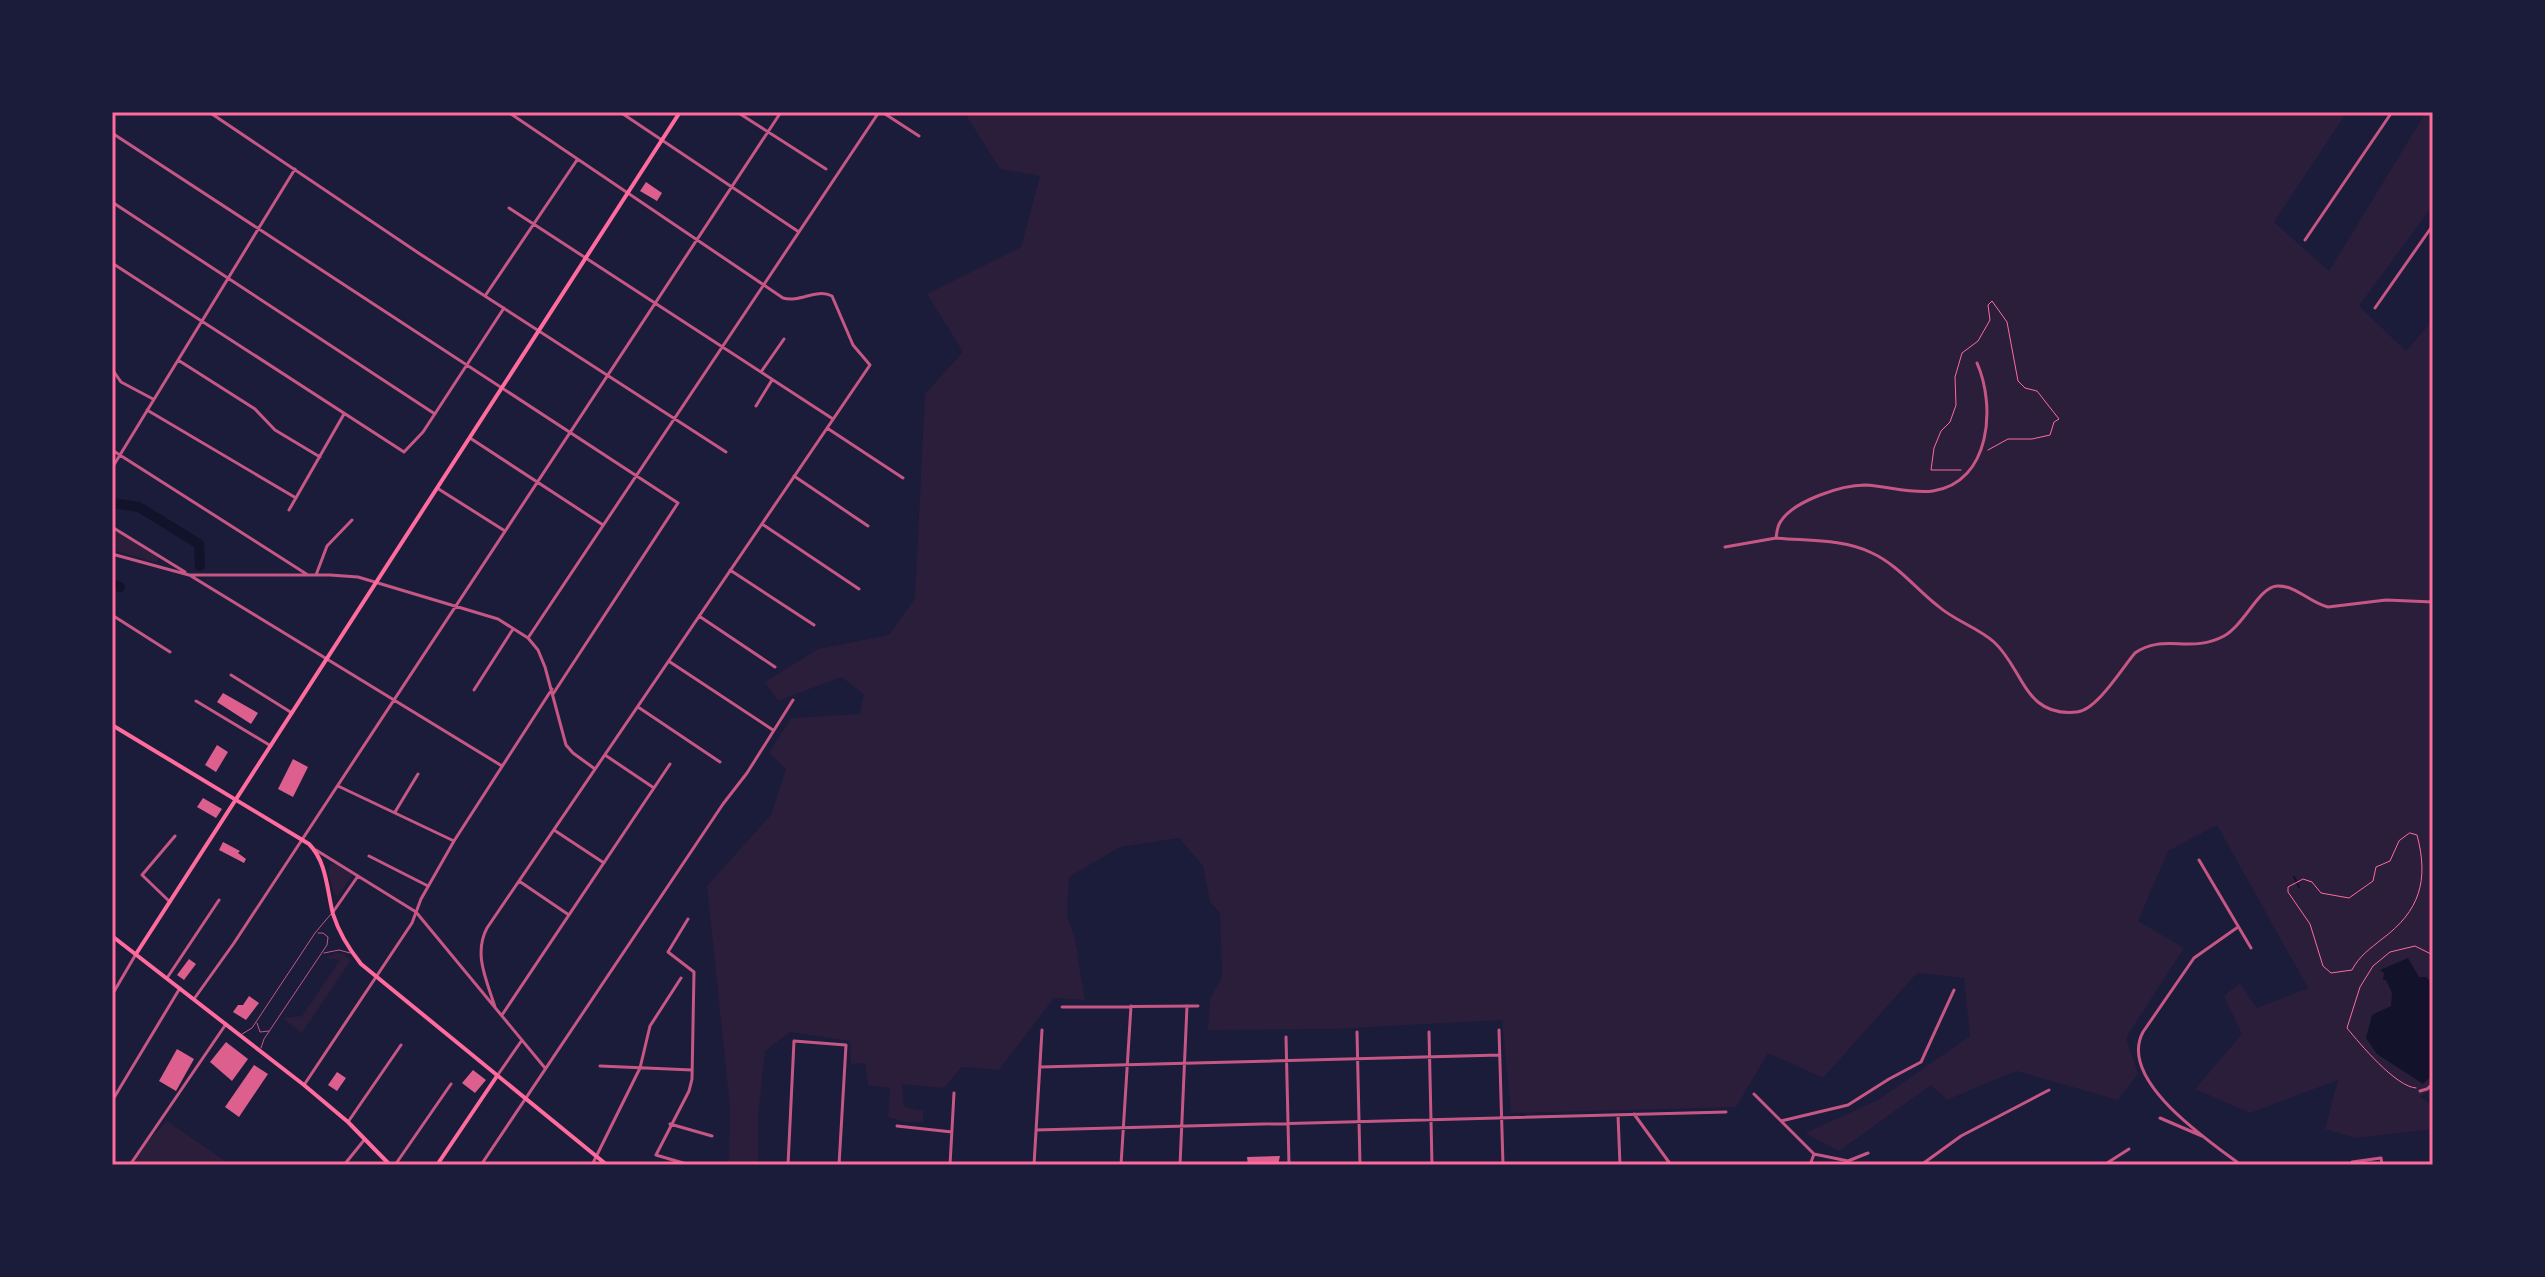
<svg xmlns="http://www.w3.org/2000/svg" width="2545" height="1277" viewBox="0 0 2545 1277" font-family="'Open Sans',sans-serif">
<rect width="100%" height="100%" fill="#1b1b3a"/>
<path fill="#2a1e3b" d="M968,112H2347L2274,222L2329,271L2426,112H2433V205L2359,306L2406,351L2433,320V1089L2420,1097L2433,1105V1129L2355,1138L2325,1129L2338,1080L2250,1113L2195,1089L2242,1034L2224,996L2240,983L2257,1008L2308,988L2217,825L2168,851L2138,921L2184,948L2126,1038L2138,1074L2118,1100L2016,1071L1947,1100L1931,1085L1839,1151L1805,1133L1878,1100L1970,1036L1964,978L1917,973L1823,1078L1768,1053L1736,1107L1511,1113L1502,1020L1333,1029L1208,1030L1210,999L1222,977L1220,913L1210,902L1203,866L1179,838L1120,847L1069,877L1067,916L1075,939L1085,1000L1054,998L999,1070L962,1067L944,1088L902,1084L904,1107L923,1111V1122H906L888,1117L890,1088L868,1085L865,1063L851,1064L850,1041L790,1032L765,1051L758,1118V1165H729L730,1108L707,886L771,815L786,769L769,753L791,718L860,714L864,694L841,677L778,701L765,682L818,649L889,635L915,598L925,394L963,352L927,294L1021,247L1040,176L1000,169L966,115Z
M112,528L158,556V560L155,562L112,550Z
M331,864H336L353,874L338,896L334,894L328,871Z
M336,953L344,954L351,960L302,1033L282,1018L302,1016L340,960L326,958Z
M167,1121L231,1165H125Z"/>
<path fill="#12122b" d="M2408,958L2419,977H2426L2433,984V1075L2423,1084L2377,1054L2366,1038L2372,1015L2391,1006L2392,993L2386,980H2383L2384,973L2380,970Z"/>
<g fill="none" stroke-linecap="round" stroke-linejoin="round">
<path stroke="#12122b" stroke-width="2" d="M2294,877L2299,887"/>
<path stroke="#12122b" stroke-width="10" d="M112,503L139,507L199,544L200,566
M112,584L120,587"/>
</g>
<path fill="#dd5f8e" d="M646,182L662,193L657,201L640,191Z
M223,693L258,713L251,724L217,702Z
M217,745L228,752L216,772L205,765Z
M293,759L308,767L293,797L278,789Z
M203,798L222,809L216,818L197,807Z
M223,842L240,851L238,853L246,859L244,863L219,850Z
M189,959L196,964L184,980L177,975Z
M249,996L259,1003L246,1020L233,1012L238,1005H243Z
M226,1042L248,1059L232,1081L210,1062Z
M177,1049L194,1059L176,1091L159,1081Z
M254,1065L268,1074L239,1117L225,1107Z
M473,1070L486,1080L475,1093L462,1083Z
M337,1072L346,1078L337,1091L328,1085Z
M1280,1156L1278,1165H1248L1247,1157Z"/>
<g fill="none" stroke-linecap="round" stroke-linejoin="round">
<path stroke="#ff6b9d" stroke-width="1" d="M1961,470H1931L1934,448L1941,431L1950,422L1956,405L1955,377L1962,353L1978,341L1990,320L1988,305L1992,301L2007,322L2018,381L2025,388L2037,391L2059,419L2054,422L2050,435L2032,439H2008L1988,450
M2410,833L2417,835C2429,880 2420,911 2382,939C2371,948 2359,956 2352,970L2331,973L2323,966L2310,924L2288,892V887L2303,879L2312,882L2321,893L2349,898L2373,881L2376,867L2390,861L2399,841Z
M2416,1088C2396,1087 2360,1044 2347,1028L2360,987L2373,966L2390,952L2415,946L2433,955"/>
<path stroke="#c65784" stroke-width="1" d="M324,953L339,950L350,953
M257,1023L260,1032L269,1031
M242,1034L252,1028L315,933L331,914
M261,1048L264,1039L327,945L328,937L323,933H318"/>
<path stroke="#c65784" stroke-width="3" d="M209,112L420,254L726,452
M620,112L799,232
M737,112L826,169
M882,112L919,136
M112,133L678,503L553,694
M112,202L435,414
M509,208L833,419
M2305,240L2392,112
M112,263L404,452L423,432L504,308
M485,296L577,160
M2375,308L2433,225
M178,360L255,409L275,430L320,457
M1977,363C1996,406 1991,482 1933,491C1911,494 1887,486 1865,485C1841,485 1794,501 1781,521C1777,526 1777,532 1776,538C1807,541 1844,539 1872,553C1898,565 1916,589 1938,606C1955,621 1977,627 1994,642C2023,668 2024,718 2077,712C2097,710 2122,668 2135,653C2163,633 2191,654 2224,636C2245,624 2259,587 2277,586C2296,585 2310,603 2328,607L2386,600L2433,602
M112,369L121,382L153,399
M761,372L784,339
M756,406L772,380
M147,410L296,498
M827,428L903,478
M470,438L603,525
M112,450L308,575
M112,468L295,169
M794,476L868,526
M437,488L505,531
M289,510L344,414
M762,524L859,589
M112,527L185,572
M1725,547L1776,538
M112,554L189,575H330L358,577L498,619L528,638L538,650L545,667L566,745L573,753L595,769
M730,570L814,625
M316,575L327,546L352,520
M191,576L502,766
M112,615L170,652
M699,616L775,667
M528,638L879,112
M670,662L773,730
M231,675L292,713
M474,690L513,629
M196,701L271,746
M638,707L720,762
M605,755L654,788
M338,786L454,841
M395,812L418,774
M554,830L604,863
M316,850L416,912L545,1068
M369,856L428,886
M2199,860L2251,948
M519,881L569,915
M170,902L142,875L175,836
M333,912L358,876
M688,919L668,952L694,972L692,1079L689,1091L656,1155L690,1165
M2238,927L2194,958L2143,1032C2117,1080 2209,1141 2241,1165
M167,978L219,900
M112,995L136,954
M194,999L234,943L781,112
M495,1007C487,981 473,954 487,928L870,365L853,345L832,296C816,288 800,303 783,298L508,112
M1062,1007L1198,1006
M502,1015L670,764
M1499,1030L1503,1165
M1357,1032L1360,1165
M1429,1032L1432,1165
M1286,1037L1289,1165
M600,1066L692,1070
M1040,1067L1500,1055
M497,1076L522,1040
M304,1085L412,923L421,899L454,841L552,689
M2420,1091L2427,1089L2433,1084
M1754,1094L1814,1154L1848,1161L1868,1153
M112,1101L180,988
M1634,1114L1671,1165
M1618,1115L1620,1165
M2160,1118L2202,1136
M1781,1121L1848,1105L1889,1079L1921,1062L1954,990
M348,1122L401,1045
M670,1124L712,1136
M897,1126L952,1132
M1036,1130L1726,1112
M2352,1162L2381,1158L2382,1165
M130,1165L226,1024
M344,1165L365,1139
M395,1165L451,1084
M481,1165L723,804L747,773L793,700
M592,1165L640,1068L650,1026L681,978
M788,1165L794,1041L846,1045L839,1165
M950,1165L954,1093
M1034,1165L1042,1030
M1121,1165L1131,1006
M1180,1165L1187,1006
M1810,1165L1814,1154
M1921,1165L1961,1136L2049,1090
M2104,1165L2129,1149"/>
<path stroke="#ff6b9d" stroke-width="4" d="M437,1165L497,1076"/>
<path stroke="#ff6b9d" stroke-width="4" d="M112,725L309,844C327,862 327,891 333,914C339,933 349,949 361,964L607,1165
M112,936L304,1085L348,1122L390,1165
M136,954L680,112"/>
</g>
<rect width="2545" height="1277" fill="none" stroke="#1b1b3a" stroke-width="228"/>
<rect x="114" y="114" width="2317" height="1049" fill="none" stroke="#ff6b9d" stroke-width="3"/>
</svg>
